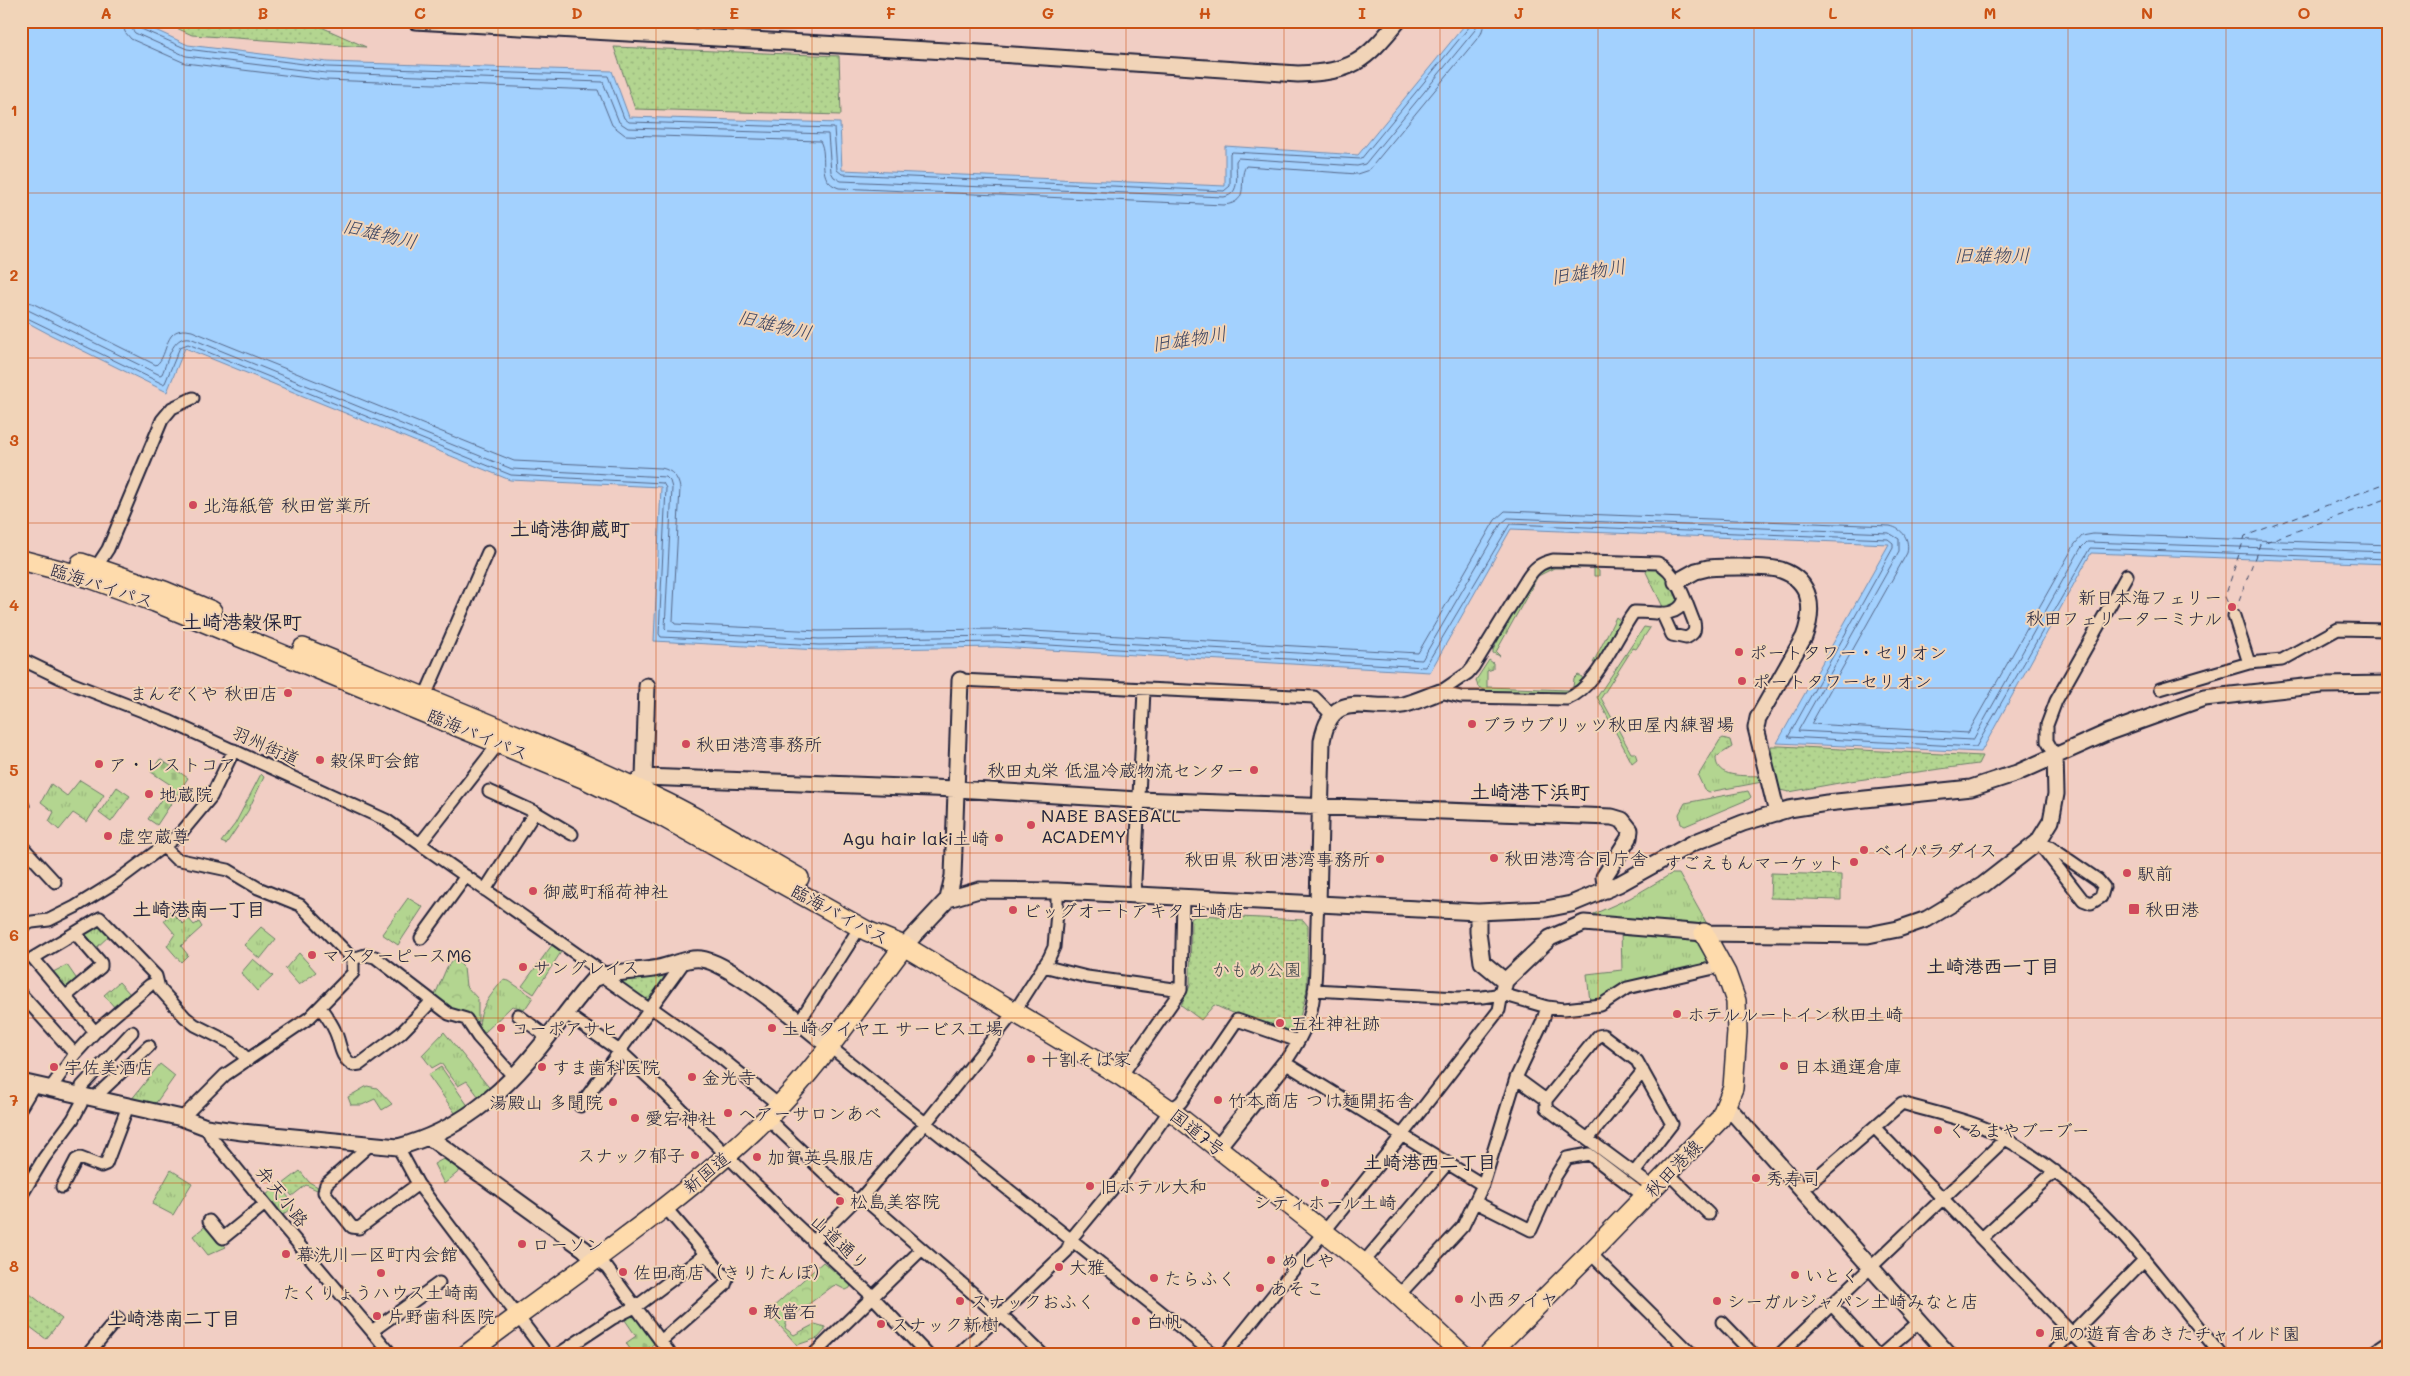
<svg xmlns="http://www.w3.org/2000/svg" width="2410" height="1376" viewBox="0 0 2410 1376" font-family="Mali,'Klee One',sans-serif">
<defs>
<pattern id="grass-tufts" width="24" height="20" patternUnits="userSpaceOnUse" patternTransform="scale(1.25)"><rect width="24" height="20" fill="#b3d590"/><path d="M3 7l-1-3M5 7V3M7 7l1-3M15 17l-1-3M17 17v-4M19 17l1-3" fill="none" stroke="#9ab77d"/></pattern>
<pattern id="forest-crowns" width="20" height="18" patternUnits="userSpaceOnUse" patternTransform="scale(1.25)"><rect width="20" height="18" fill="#b3d590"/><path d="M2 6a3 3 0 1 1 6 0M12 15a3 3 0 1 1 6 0" fill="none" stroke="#9ab77d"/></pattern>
<pattern id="cemetery-stones" width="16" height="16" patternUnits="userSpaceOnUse" patternTransform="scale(1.25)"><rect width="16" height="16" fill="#b3d590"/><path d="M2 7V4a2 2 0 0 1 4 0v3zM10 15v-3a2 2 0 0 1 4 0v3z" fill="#9ab77d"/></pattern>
<pattern id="park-dots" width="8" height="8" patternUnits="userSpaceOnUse" patternTransform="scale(1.25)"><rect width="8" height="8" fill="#b3d590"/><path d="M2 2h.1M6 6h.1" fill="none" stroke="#9ab77d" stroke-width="1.8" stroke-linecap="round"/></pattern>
</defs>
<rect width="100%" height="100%" fill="#f1cec4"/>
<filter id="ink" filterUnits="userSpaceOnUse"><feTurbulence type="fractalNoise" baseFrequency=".02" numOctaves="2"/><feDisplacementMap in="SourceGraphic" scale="10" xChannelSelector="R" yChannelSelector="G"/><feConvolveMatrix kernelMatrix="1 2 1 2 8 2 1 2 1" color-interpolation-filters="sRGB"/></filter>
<g filter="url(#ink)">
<path fill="url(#grass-tufts)" stroke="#6a7c66" d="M1551,565L1593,566L1599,571V576H1594V568H1554L1538,576L1496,652L1500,656L1493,653V650L1529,582L1536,573Z
M1649,567C1665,568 1670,585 1677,598L1676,605L1666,609L1663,607L1646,572Z
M1616,617L1622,622L1596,663H1593Z
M1644,627L1650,628L1636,649L1633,648L1601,698L1631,753H1635L1637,759L1632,763L1597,697Z
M1489,660L1493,663V669L1487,671V687L1568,690L1573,687L1574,679L1578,675L1582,677L1583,683L1564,694L1487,691L1478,687L1476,680Z
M1723,738L1730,740L1732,747L1716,757C1715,779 1745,775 1760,776L1762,782L1709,792L1704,789L1698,776L1720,740Z
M261,774L264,777L248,811L226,844L221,842L235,824Z
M80,780L104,795L87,822L73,813L59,830L49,821L54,812L41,802L51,784L67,796Z
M1748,791L1751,797L1749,799L1685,826L1681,824L1679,814L1685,803Z
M1671,874H1679L1707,924L1587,917L1630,898Z
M408,898L423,907L398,945L382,934Z
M170,911L183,924L189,919L194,925L199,922L202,927L181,946L188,955L181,962L167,946L175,934L164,921Z
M100,924L110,935L95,949L81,935Z
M261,927L276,939L260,959L244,945Z
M1621,931L1694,936L1709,954L1706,963L1699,968L1590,1002L1587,974L1622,970Z
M552,945L561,952L534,994L522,986Z
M299,953L316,972L299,985L285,969Z
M253,959L273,976L257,991L241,973Z
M67,965L78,981L65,992L51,973Z
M503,980L509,981L533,997L525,1009L512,1006L482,1035L479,1029C479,1008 490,996 503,980Z
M119,982L131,995L115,1008L104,995Z
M444,1032L492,1091L481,1100L467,1081L458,1086L441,1063L432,1068L422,1055Z
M160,1064L175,1076L153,1107L131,1100Z
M441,1067L471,1110L458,1117L428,1075Z
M367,1086L377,1088L392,1104L382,1110L375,1099L362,1105H351L348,1097Z
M447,1157L462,1169L444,1184L434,1164Z
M171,1170L192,1183L173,1215L152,1204Z
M279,1185L295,1206L282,1216L266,1195Z
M208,1224L226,1247L208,1255L193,1236Z"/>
<path fill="url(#forest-crowns)" stroke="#6a7c66" d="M456,960L464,968L466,986L478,999V1022L448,1010L435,995L447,967L452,961Z
M823,1262L851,1285L850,1288L846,1290L836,1285L833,1286L787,1320L785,1328L794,1335L815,1324L825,1327V1330L818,1338L797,1345L772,1317L771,1309Z"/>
<path fill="url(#cemetery-stones)" stroke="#6a7c66" d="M160,759L188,778L157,825L148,819L171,785L151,772Z
M634,1314L655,1343L639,1355H634L626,1343L636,1336L625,1320Z"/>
<path fill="url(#park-dots)" stroke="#6a7c66" d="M161,21H308L366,47L192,35Z
M614,47L839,56L841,115L635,109Z
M1771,746H1780L1982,756L1978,764L1850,781L1789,792L1780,790L1771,760Z
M117,787L130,796L111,822L99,813Z
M1771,873L1841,875V900L1770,898Z
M1197,915L1303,920L1308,926L1307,990L1295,1036L1257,1024L1214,1005L1201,1020L1181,1005L1190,986L1191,919Z
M661,976L665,978V984L650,1006L619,985L620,980Z
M300,1171L309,1182L318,1187L317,1190L306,1185L292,1196L283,1184Z
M21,1287L62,1319L46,1339L21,1320Z"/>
<path fill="#a3d1fe" stroke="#6f8bb0" d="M21,21H136L188,45L327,62L612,71L629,117L840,123L842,170L1225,186V146L1358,155L1468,21H2389V564L2091,553L1981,752L1777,743L1889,544L1511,529L1430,672L997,647L819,650L654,641L661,487L510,480L185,348L167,392L49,334L21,319Z"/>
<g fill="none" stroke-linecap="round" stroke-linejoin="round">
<path stroke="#566889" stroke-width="1" d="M122,21L125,32L131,39L185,63L325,80L598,90L612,125L625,135L820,141C829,157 815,180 839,188L1224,205C1252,202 1237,180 1246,166L1357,174L1369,170L1481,34L1485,21
M130,21L131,28L135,33L186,56L326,73L603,82L619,122L628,128L828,134L831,172L834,177L841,181L1224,197C1241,194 1236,174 1236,161L1238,158L1357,166L1365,164L1475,30L1478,21
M136,21L139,28L187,49L327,67L608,76L624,118L629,122L834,128L837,170L842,174L1224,191L1230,186V154L1232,152L1361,159L1470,26L1471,21
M21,301L32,303L156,365C170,355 162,324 192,331L514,461L661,468C672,470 678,477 680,488L673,621L675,624L819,631L997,629L1418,653L1495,520L1505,511L1890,526C1903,529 1910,539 1907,553L1811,724L1968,733L2075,544L2082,536L2093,534L2389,545
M21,308L28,310L160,375L162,374C168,361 172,335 190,338L512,469L666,477L670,481L672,488L665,628L668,631L819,639L997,636L1422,660L1501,524L1508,518L1889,533L1899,539V551L1798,731L1973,740L2081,548L2087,542L2389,552
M21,315L163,384L165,383L180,347L188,344L511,475L663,483L666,488L659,634L661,637L819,645L997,642L1425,667L1510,524L1888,539L1893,543V548L1788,737L1976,747L2090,548L2389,559"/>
<path stroke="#3c4562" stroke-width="1" stroke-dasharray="6 5" stroke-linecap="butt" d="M2235,611L2260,544L2389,498
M2232,612L2225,597L2245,536L2389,482"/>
<defs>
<path id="minor" d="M93,572L108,549L162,420L172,408L193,398
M2234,616L2249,663
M21,659L73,684L171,722L386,820L605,974
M960,680L1314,697L1331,714
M2160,689L2249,663L2282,660L2338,629L2389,630
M1440,692L1468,673L1473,667L1527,579C1534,568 1540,563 1553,560L1658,563C1678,572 1686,603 1694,622C1696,631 1694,634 1686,638L1672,635L1662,613
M1440,692L1461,697L1567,699C1597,687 1615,638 1634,612C1652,611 1676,620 1684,601
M425,696L488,552
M2055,755L2047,741V725L2056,701L2127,575
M489,791L535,812L572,834
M21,809L23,806
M2038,842L2050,847L2098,880L2104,887L2101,897L2091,903L2083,900Z
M420,844L499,743
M21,845L55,882
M163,846L176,859L228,870L258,888L300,905L353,959V973L309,1018L225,1075L182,1118
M485,890L535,812
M1136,895L1135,881L1144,690
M1318,904C1315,938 1319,987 1309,1018C1303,1034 1295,1048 1285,1063L1483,1185
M21,926L32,922L49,920L75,907L117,881L181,833L211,797L234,750
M421,938L466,876
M353,959L365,955L375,957L449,1014L466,1019L478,1037L514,1077
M1043,966L1087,977L1181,990
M602,976L650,1010
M1314,990L1457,998L1483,997L1502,994L1547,1007L1564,1009L1601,1005L1627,988L1723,966
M21,994L75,1054
M65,997L101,967V963L76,934
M320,1007C325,1014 331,1022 335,1031C341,1043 339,1057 353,1065L360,1064L401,1033L432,1001
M652,1008L716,1054L779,1105
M565,1013L621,1052L662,1090L794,1223L872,1296L928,1355
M518,1015L547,1037
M799,1022L860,927
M95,1032L33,958L100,918L156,976L159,988L185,1017L195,1025L231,1043L248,1060
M829,1046L1215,1355
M1121,1076L1181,990L1183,898
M1516,1078L1546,1100V1108L1654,1188
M50,1089L75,1054L95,1032L150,985L157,982
M95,1097L149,1046
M1546,1100L1598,1036L1603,1035L1637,1061L1672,1124L1634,1173
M580,1106L684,962
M21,1107L34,1085
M767,1118L854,1201
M206,1127L211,1137L279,1221L392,1355
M1875,1128L2093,1355
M1588,1139L1643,1071
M371,1144L326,1184L324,1192L352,1227L359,1228L418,1184
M398,1147L418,1184L547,1355
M1668,1173L1709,1214
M62,1187L76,1160L80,1158L101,1166L106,1164L128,1106
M1803,1189L1902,1103C1927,1111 1966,1119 1989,1130C2096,1185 2147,1265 2221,1355
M21,1196L44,1158L73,1119L81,1104L82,1086L132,1032
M862,1197L999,1316L1008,1321L1043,1355
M1475,1202L1531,1230L1555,1177L1567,1158L1589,1154L1645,1197
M209,1221L223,1238L265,1204
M1982,1238L2055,1171
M813,1242L854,1201L862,1197L925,1124L1015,1011L1049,958L1054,947L1057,912V891
M1590,1253L1693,1355
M595,1260L607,1268L671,1355
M1363,1263L1447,1164
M1399,1295L1463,1226L1483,1185L1516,1078L1542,1023L1547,1007
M1831,1304L1877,1355
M1722,1322L1754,1355
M372,1331L439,1283
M661,1341L725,1285L727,1279L664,1206
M87,1355L118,1318
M557,1355L613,1318L637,1306L706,1254
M813,1355L922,1249
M958,1355L1067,1251L1071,1239L1123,1176L1170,1110L1181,1102L1237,1020L1298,1041
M1225,1355L1402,1135L1499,1010L1502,994
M1779,1355L2004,1140
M1881,1355L1919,1322
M2051,1355L2144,1260
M2370,1355L2389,1342"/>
<path id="tertiary" d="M415,21L999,54L1298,74C1353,72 1364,62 1398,21
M1676,582L1696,571L1708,568C1723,567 1768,566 1781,570C1813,581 1814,611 1804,637L1758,718L1756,728L1777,813
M644,777L647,686
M622,790L644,777L956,789L1138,800L1612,817L1622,820L1630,830L1629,838L1604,877L1606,890
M948,899L953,876L960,680
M1318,904L1322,741C1332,687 1366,712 1403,705C1415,702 1428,696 1440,692
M1478,912V932L1482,962L1505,981
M904,946L948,899L979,890L1057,891L1478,912L1546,909L1571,904L1619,884L1693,843L1743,823L1789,809L1827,803L1971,788L2017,773L2109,732L2204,698L2322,685L2389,684
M1502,994L1505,981L1550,938L1584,923L1704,933L1868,935L1898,929L1927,919L1983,885L2038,842L2051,821L2056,794L2055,755
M21,1082L182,1118L206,1127L242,1132L398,1147C458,1131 501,1095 539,1048C558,1025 574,1001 594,979C612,971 633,972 653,969C668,967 688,957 701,959C730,962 804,1026 829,1046
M1727,1106L1949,1355
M429,1137L584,1249L595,1260
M1218,1147L1285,1063"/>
<path id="primary" d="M466,1355C567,1277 676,1208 767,1118C819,1067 860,1004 904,946
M1488,1355L1590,1253L1720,1119L1733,1088L1737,1032L1736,1001L1726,973L1704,933"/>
<path id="trunk" d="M21,560L90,578L155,602L585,779L661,816L867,931L904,946L1121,1076L1170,1110L1363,1263L1463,1355
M81,563L164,591L212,611
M303,648C425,698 548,745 667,803C712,825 755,853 799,878"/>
</defs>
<use href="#minor" stroke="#22223b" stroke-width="15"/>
<use href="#tertiary" stroke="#22223b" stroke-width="19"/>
<use href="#primary" stroke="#22223b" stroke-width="22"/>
<use href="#trunk" stroke="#22223b" stroke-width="22"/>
<use href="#minor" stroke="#f1d4b8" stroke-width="11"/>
<use href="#tertiary" stroke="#f1d4b8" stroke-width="15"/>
<use href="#primary" stroke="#fedbac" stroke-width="19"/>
<use href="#trunk" stroke="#fedbac" stroke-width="19"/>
</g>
</g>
<path fill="none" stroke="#ca5113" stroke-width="1" stroke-opacity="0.55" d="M184,21V1355M342,21V1355M498,21V1355M656,21V1355M812,21V1355M970,21V1355M1126,21V1355M1284,21V1355M1440,21V1355M1598,21V1355M1754,21V1355M1912,21V1355M2068,21V1355M2226,21V1355M21,193H2389M21,358H2389M21,523H2389M21,688H2389M21,853H2389M21,1018H2389M21,1183H2389"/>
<g fill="#d1495b" stroke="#f1d4b8" stroke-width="2">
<circle cx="193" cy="505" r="5"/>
<circle cx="2232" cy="607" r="5"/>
<circle cx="1739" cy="652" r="5"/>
<circle cx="1742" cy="681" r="5"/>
<circle cx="288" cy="693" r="5"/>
<circle cx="1472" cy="724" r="5"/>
<circle cx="686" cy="744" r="5"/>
<circle cx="320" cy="760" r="5"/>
<circle cx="99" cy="764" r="5"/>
<circle cx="1254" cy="770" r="5"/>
<circle cx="149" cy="794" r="5"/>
<circle cx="1031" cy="825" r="5"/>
<circle cx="108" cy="836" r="5"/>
<circle cx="999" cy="838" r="5"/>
<circle cx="1864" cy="850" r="5"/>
<circle cx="1494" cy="858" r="5"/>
<circle cx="1380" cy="859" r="5"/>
<circle cx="1854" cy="862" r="5"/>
<circle cx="2127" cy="873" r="5"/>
<circle cx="533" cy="891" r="5"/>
<rect x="2128" y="903" width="12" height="12" rx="2.5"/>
<circle cx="1013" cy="910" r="5"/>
<circle cx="312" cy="955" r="5"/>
<circle cx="523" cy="967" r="5"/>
<circle cx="1677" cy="1014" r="5"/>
<circle cx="1280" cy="1023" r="5"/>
<circle cx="501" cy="1028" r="5"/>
<circle cx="772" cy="1028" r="5"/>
<circle cx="1031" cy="1059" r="5"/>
<circle cx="1784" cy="1066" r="5"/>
<circle cx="54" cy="1067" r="5"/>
<circle cx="542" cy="1067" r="5"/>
<circle cx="692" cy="1077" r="5"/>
<circle cx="1218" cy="1100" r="5"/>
<circle cx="613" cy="1102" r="5"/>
<circle cx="728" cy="1113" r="5"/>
<circle cx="635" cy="1118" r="5"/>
<circle cx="1938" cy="1130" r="5"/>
<circle cx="695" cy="1155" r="5"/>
<circle cx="757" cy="1157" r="5"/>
<circle cx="1756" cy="1178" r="5"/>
<circle cx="1325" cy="1183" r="5"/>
<circle cx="1090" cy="1186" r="5"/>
<circle cx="840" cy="1201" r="5"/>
<circle cx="522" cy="1244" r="5"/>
<circle cx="286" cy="1254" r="5"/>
<circle cx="1271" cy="1260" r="5"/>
<circle cx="1059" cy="1267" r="5"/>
<circle cx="623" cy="1272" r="5"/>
<circle cx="381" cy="1273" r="5"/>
<circle cx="1795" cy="1275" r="5"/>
<circle cx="1154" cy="1278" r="5"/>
<circle cx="1260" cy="1288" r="5"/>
<circle cx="1459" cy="1299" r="5"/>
<circle cx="960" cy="1301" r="5"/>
<circle cx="1717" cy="1301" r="5"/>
<circle cx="753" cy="1311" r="5"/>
<circle cx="377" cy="1316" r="5"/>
<circle cx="1136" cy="1321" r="5"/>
<circle cx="881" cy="1324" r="5"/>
<circle cx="2040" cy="1333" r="5"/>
</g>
<g text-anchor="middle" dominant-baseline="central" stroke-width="4" stroke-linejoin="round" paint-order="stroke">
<g font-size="18" fill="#22223b" stroke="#f1d4b8" text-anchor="start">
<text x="203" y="505">北海紙管 秋田営業所</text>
<text x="2222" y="597" text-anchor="end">新日本海フェリー<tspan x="2222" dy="21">秋田フェリーターミナル</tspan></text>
<text x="1749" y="652">ポートタワー・セリオン</text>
<text x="1752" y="681">ポートタワーセリオン</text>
<text x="278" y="693" text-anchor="end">まんぞくや 秋田店</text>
<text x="1482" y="724">ブラウブリッツ秋田屋内練習場</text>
<text x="696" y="744">秋田港湾事務所</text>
<text x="330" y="760">穀保町会館</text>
<text x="109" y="764">ア・レストコア</text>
<text x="1244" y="770" text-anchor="end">秋田丸栄 低温冷蔵物流センター</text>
<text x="159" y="794">地蔵院</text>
<text x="1041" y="815">NABE BASEBALL<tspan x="1041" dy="21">ACADEMY</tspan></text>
<text x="118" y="836">虚空蔵尊</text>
<text x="989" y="838" text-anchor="end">Agu hair laki土崎</text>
<text x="1874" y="850">ベイパラダイス</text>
<text x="1504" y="858">秋田港湾合同庁舎</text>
<text x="1370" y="859" text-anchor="end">秋田県 秋田港湾事務所</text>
<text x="1844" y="862" text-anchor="end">すごえもんマーケット</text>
<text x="2137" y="873">駅前</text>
<text x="543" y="891">御蔵町稲荷神社</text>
<text x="2145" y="909">秋田港</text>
<text x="1023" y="910">ビッグオートアキタ 土崎店</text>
<text x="322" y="955">マスターピースM6</text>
<text x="533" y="967">サングレイス</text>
<text x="1687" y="1014">ホテルルートイン秋田土崎</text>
<text x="1290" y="1023">五社神社跡</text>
<text x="511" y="1028">コーポアサヒ</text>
<text x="782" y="1028">土崎タイヤ工 サービス工場</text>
<text x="1041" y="1059">十割そば家</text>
<text x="1794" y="1066">日本通運倉庫</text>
<text x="64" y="1067">宇佐美酒店</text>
<text x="552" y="1067">すま歯科医院</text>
<text x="702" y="1077">金光寺</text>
<text x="1228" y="1100">竹本商店 つけ麺開拓舎</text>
<text x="603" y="1102" text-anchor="end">湯殿山 多聞院</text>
<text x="738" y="1113">ヘアーサロンあべ</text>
<text x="645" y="1118">愛宕神社</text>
<text x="1948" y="1130">くるまやブーブー</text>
<text x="685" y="1155" text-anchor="end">スナック郁子</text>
<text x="767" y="1157">加賀英呉服店</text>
<text x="1766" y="1178">秀寿司</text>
<text x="1100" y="1186">旧ホテル大和</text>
<text x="850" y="1201">松島美容院</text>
<text x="1325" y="1202" text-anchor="middle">シティホール土崎</text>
<text x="532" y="1244">ローソン</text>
<text x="296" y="1254">幕洗川一区町内会館</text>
<text x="1281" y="1260">めしや</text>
<text x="1069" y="1267">大雅</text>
<text x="633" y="1272">佐田商店（きりたんぽ）</text>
<text x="1805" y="1275">いとく</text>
<text x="1164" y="1278">たらふく</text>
<text x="1270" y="1288">あそこ</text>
<text x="381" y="1292" text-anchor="middle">たくりょうハウス土崎南</text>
<text x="1469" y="1299">小西タイヤ</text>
<text x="970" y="1301">スナックおふく</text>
<text x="1727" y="1301">シーガルジャパン土崎みなと店</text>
<text x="763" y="1311">敢當石</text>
<text x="387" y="1316">片野歯科医院</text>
<text x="1146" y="1321">白帆</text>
<text x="891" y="1324">スナック新樹</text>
<text x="2050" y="1333">風の遊育舎あきたチャイルド園</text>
</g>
<g font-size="18" fill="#22223b" stroke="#f1d4b8">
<text transform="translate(102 585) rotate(18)">臨海バイパス</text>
<text transform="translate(478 734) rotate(22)">臨海バイパス</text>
<text transform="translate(266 745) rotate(24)">羽州街道</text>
<text transform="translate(840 914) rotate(28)">臨海バイパス</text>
<text transform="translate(1198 1132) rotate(38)">国道7号</text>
<text transform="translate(1673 1168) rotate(-46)">秋田港線</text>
<text transform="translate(706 1172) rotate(-39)">新国道</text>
<text transform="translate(283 1196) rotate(52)">弁天小路</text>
<text transform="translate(840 1242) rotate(43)">山道通り</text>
</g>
<g font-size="18" fill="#3f464c" stroke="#f1d4b8">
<text x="1257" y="969">かもめ公園</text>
</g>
<g font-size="19" font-style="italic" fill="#3c4562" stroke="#f1d4b8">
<text transform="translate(380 233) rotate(13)">旧雄物川</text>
<text x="1992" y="254">旧雄物川</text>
<text transform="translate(1588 271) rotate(-9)">旧雄物川</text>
<text transform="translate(775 324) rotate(13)">旧雄物川</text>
<text transform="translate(1189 338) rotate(-9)">旧雄物川</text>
</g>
<g font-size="19" font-weight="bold" fill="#22223b" stroke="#f1d4b8">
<text x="199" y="908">土崎港南一丁目</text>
<text x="1993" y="965">土崎港西一丁目</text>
<text x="1430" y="1161">土崎港西二丁目</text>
<text x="174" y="1317">土崎港南二丁目</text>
</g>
<g font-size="20" font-weight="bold" fill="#22223b" stroke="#f1d4b8">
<text x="570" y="528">土崎港御蔵町</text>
<text x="242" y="621">土崎港穀保町</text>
<text x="1530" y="791">土崎港下浜町</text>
</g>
</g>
<rect width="2410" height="1376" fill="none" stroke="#f1d4b8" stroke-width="55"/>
<rect x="28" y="28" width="2354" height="1320" fill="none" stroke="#ca5113" stroke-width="2"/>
<g font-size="16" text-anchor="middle" font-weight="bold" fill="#ca5113">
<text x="106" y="19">A</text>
<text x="263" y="19">B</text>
<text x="420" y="19">C</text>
<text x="577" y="19">D</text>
<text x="734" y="19">E</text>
<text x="891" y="19">F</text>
<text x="1048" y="19">G</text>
<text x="1205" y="19">H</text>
<text x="1362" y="19">I</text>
<text x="1519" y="19">J</text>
<text x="1676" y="19">K</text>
<text x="1833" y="19">L</text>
<text x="1990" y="19">M</text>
<text x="2147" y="19">N</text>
<text x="2304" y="19">O</text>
<text x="14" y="116">1</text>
<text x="14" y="281">2</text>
<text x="14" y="446">3</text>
<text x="14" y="611">4</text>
<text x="14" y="776">5</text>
<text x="14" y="941">6</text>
<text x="14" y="1106">7</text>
<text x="14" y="1272">8</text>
</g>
</svg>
